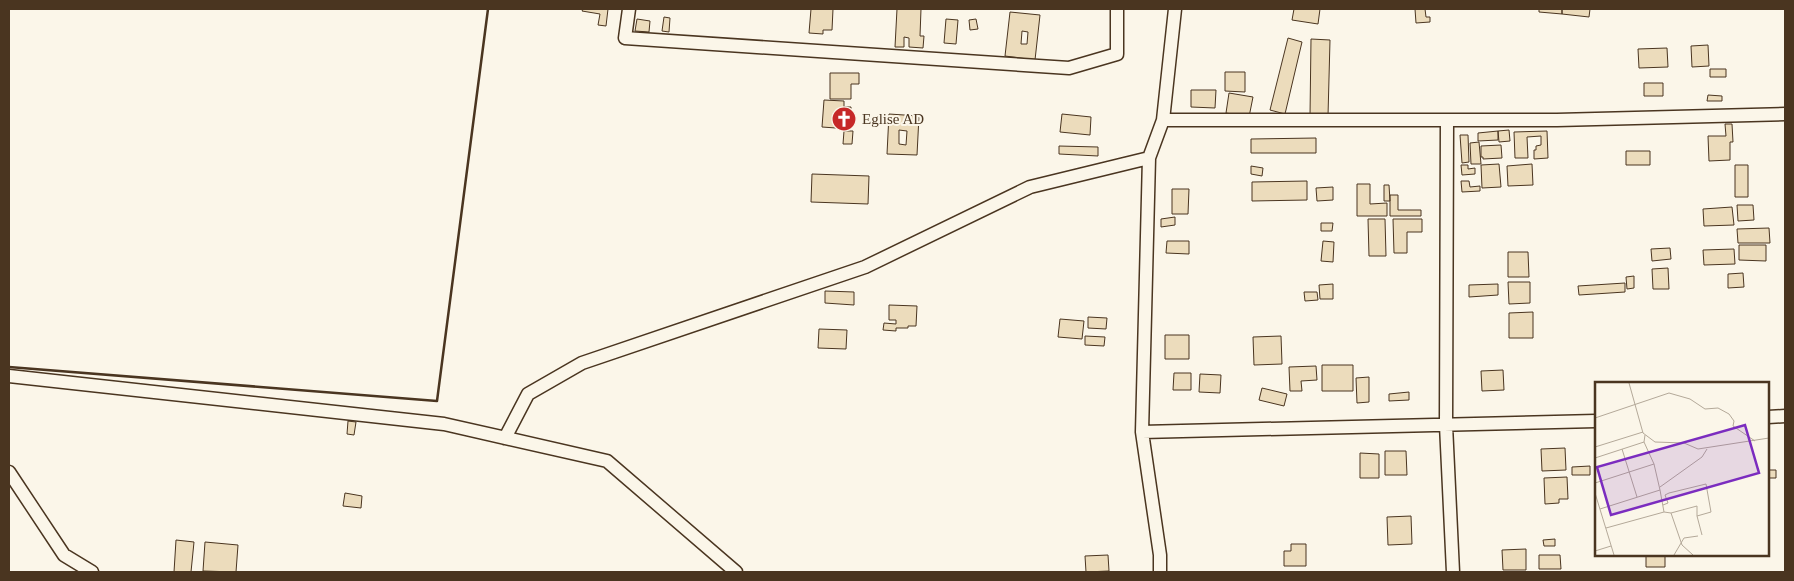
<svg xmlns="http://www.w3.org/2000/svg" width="1794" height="581" viewBox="0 0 1794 581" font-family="'Times New Roman',serif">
<rect width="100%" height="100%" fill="#fbf6e9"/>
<path fill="#ecdcbc" stroke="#4a3520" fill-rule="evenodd" d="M583,9H608L606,26L598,25L600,14L582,11Z
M811,9H833L832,30H823V34L809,33Z
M897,9H921L920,36H924L923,48L909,47V38L904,37V47H895Z
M1294,9H1320L1318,24L1292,20Z
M1415,9H1425L1426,17H1430V22L1416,23Z
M1539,9H1562V14L1539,12Z
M1562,9H1590L1589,17L1562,14Z
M1010,12L1040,15L1035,60L1005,56ZM1022,31L1028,32L1027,44H1021Z
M664,17L670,18L669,32L662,31Z
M637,19L650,21L649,32L635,31Z
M946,19L958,20L956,44L944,43Z
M976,19L978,29L970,30L969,20Z
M1288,38L1302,42L1285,114L1270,110Z
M1311,39L1330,40L1328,116H1310Z
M1708,45L1709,66L1692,67L1691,46Z
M1667,48L1668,67L1639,68L1638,49Z
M1710,69H1726V77H1710Z
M1225,72H1245V92L1225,91Z
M830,73H859V84H851V99H830Z
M1644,83H1663V96H1644Z
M1191,90H1216L1215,108L1191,107Z
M1229,93L1253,97L1249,117L1226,113Z
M1708,95L1722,96V101H1707Z
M824,100L844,101V107H851L850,129L822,127Z
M889,114L919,116L917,155L887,154ZM899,130L907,131L906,145L899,144Z
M1062,114L1091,117L1090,135L1060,132Z
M1725,124H1732L1733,142H1730V160L1709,161L1708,136H1726Z
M1509,130L1510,141L1499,142L1498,131Z
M844,131H853L852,144H843Z
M1498,131V140L1478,141V133Z
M1547,131L1548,158L1534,159V150H1536V146L1541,145V136L1527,137L1528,158H1515L1514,132Z
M1460,135H1468L1469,162L1462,163Z
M1316,138V153H1251V139Z
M1479,142L1481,164H1471L1470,143Z
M1501,145L1502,158L1483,159V157H1481V146Z
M1059,146L1098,147V156L1059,154Z
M1626,151H1650V165H1626Z
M1499,164L1501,187L1482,188L1481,165Z
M1532,164L1533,185L1508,186L1507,166Z
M1461,165H1468V169L1475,168V174L1462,175Z
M1735,165H1748V197H1735Z
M1251,166L1263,168L1262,176L1251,174Z
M812,174L869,176L868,204L811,202Z
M1307,181V200L1252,201V182Z
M1461,181H1469L1470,187L1480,186V191L1462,192Z
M1357,184H1370V204L1387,203V216H1357Z
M1384,185H1389L1390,201H1384Z
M1333,187V200L1317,201L1316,188Z
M1172,189H1189L1188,214H1172Z
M1390,195H1398V210H1421V216H1390Z
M1737,205H1753L1754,220L1738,221Z
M1732,207L1734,225L1704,226L1703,209Z
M1175,217V225L1161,227V219Z
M1368,219H1385L1386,256H1369Z
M1393,219H1422V232H1407V253H1394Z
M1321,223H1333L1332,231H1321Z
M1769,228L1770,243H1738L1737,229Z
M1167,241H1189V254L1166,253Z
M1323,241L1334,242L1333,262L1321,261Z
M1739,245H1766V261L1739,260Z
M1670,248L1671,259L1652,261L1651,249Z
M1734,249L1735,264L1704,265L1703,250Z
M1508,252H1528L1529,277H1508Z
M1668,268L1669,289H1653L1652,269Z
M1743,273L1744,287L1728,288V274Z
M1634,276V288L1627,289L1626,277Z
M1508,282H1530V303L1509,304Z
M1625,283V292L1579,295L1578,286Z
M1333,284V299H1320L1319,285Z
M1498,284V295L1469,297V285Z
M825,291L854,292V305L825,303Z
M1304,292H1317L1318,300L1305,301Z
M889,305L917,306L916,326H908V328H896V331L883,330L884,323L896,324V320H889Z
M1533,312V338H1509V313Z
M1088,317L1107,318L1106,329L1088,328Z
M1060,319L1084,321L1082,339L1058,337Z
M819,329L847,330L846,349L818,348Z
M1165,335H1189V359H1165Z
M1085,336L1105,337L1104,346L1085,345Z
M1281,336L1282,364L1254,365L1253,337Z
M1322,365H1353V391H1322Z
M1316,366L1317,380L1301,381L1302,391H1290L1289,367Z
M1503,370L1504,390L1482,391L1481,371Z
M1174,373H1191V390H1173Z
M1200,374L1221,375L1220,393L1199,392Z
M1369,377V402L1357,403L1356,378Z
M1262,388L1287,394L1284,406L1259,400Z
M1409,392V400L1389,401V394Z
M348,421L356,422L354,435L347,434Z
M1565,448L1566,470L1542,471L1541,449Z
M1385,451H1406L1407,475H1385Z
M1360,453L1379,454V478H1360Z
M1590,466V475H1572V467Z
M1768,470H1776V478H1768Z
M1567,477L1568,499H1559V503L1545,504L1544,478Z
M345,493L362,496L361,508L343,506Z
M1411,516L1412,544L1388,545L1387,517Z
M1555,539V546H1544L1543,540Z
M176,540L194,542L191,572H174Z
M205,542L238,545L236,572L203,571Z
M1291,544H1306V566H1284V551H1291Z
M1526,549V570H1503L1502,550Z
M1108,555L1109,571L1086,572L1085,556Z
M1539,555H1560L1561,569H1539Z
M1646,555H1665V567H1646Z"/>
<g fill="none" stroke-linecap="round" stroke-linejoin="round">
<defs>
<path id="minor" d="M629,9L625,38L1069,68L1117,54V9
M1175,9L1163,120H1557L1785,114
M1163,120L1149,158L1142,432L1596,421
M1447,120L1446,425L1453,572
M9,376L444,424L607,461L736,572
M1768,417L1785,416
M1142,432L1160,555V572
M505,438L528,394L582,363L865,267L1030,187L1149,158
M9,472L64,555L92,572"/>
</defs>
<use href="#minor" stroke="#4a3520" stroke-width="15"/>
<use href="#minor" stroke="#fbf6e9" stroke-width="12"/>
<path stroke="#4a3520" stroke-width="2.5" d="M9,367L437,401L488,9"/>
</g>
<defs>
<symbol id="church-disc" viewBox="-11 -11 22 22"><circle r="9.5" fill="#c62828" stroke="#fbf6e9"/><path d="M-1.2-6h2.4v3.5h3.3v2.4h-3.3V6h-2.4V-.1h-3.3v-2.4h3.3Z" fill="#fff"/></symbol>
</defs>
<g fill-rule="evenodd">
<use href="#church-disc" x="830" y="105" width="28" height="28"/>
</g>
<g text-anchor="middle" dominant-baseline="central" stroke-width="4" stroke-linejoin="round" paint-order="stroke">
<g font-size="15" fill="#4a3520" stroke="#fbf6e9" text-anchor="start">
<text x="862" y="119">Eglise AD</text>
</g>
</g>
<g transform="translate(1595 382)">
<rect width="174" height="174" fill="#fbf6e9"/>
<path fill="none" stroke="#b4a999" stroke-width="1" d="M34,1L48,51L60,60L89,61L103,67L174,56M0,36L74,11L95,17L110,27L123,26L134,32L139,39L138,44L160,59M49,60L59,82M0,65L48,50M27,67L42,115M0,76L49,60L50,53M0,101L59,82L65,108M65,105L107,75L112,67M0,111L19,173M68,123L73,121L70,113L74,111L111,102L116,130L102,134L107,153M5,127L65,108L69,130L11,146M69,130L76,131L87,163L98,173M76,131L102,124V134M0,169L16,164M79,173L89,156L103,154"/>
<path fill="#7b2cbf" fill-opacity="0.15" stroke="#7b2cbf" stroke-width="2.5" d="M150,43L164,91L16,133L2,85Z"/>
<rect width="174" height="174" fill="none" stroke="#4a3520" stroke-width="2.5"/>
</g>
<rect width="1794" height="581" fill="none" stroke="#4a3520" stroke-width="20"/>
</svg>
